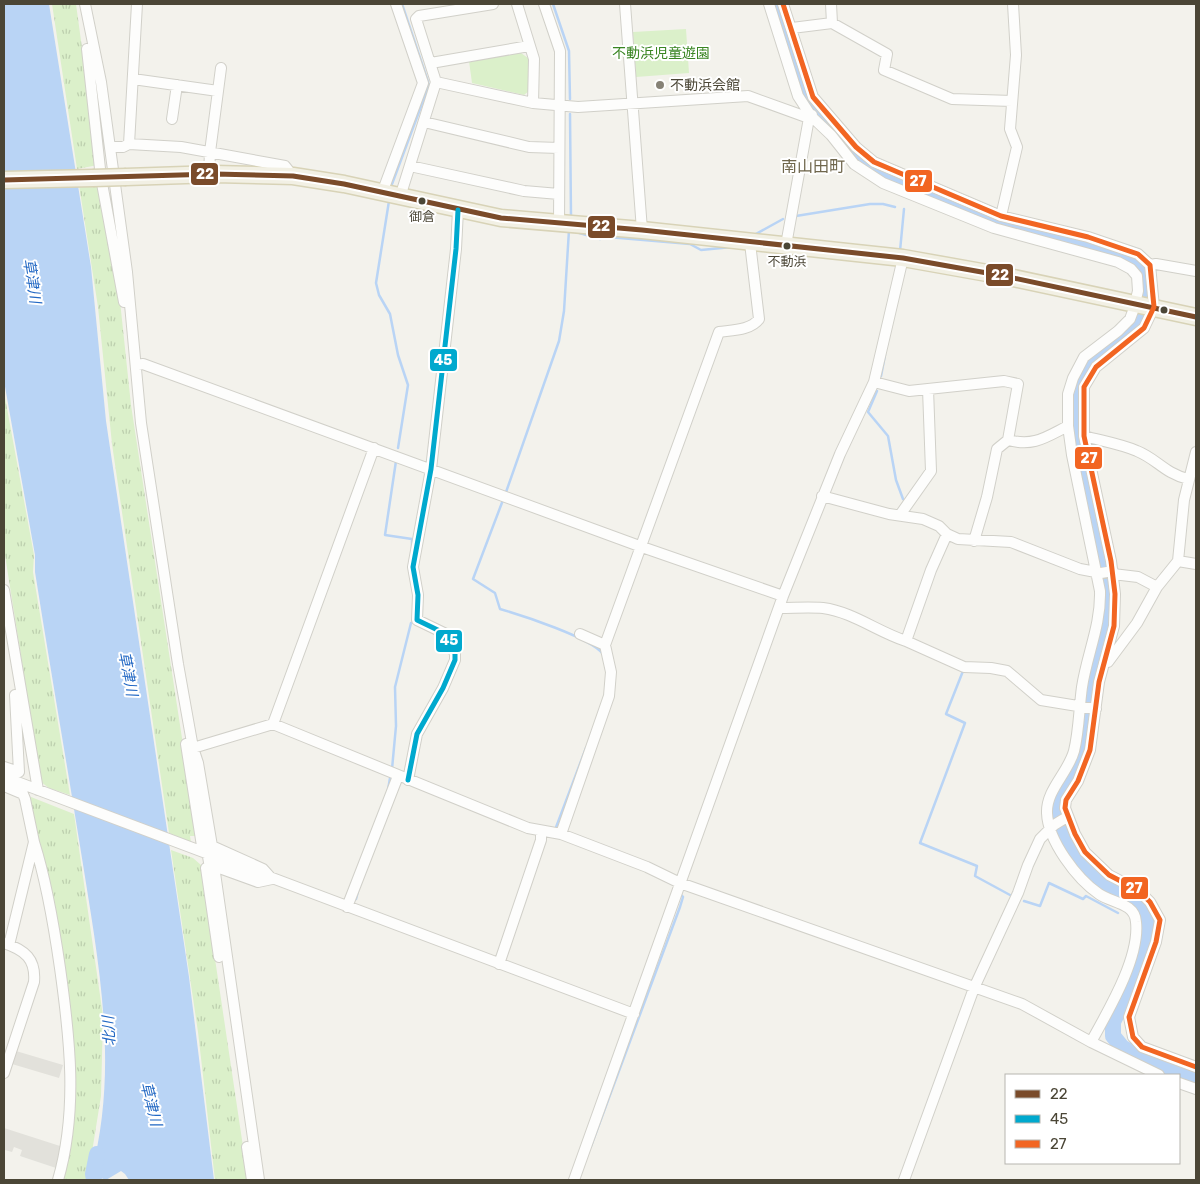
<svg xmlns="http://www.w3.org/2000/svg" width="1200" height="1184" viewBox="0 0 1200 1184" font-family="Rubik,'Noto Sans JP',sans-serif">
<defs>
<pattern id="grass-tufts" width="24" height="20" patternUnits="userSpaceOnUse" patternTransform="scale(1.25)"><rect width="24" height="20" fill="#dbf0ca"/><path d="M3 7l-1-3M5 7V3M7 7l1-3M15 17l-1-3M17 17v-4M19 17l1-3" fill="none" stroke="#bdcfae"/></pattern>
</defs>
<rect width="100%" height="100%" fill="#f3f2ec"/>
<path fill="url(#grass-tufts)" d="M52,4H76L98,165L77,169Z
M79,185L99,186L120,301L131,405L197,836H190L191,842L169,833L112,444L98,307Z
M4,392L34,555L33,572L70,795L49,788L41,782L4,549Z
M31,797L74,814L103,1016L101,1096L88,1177L90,1180H62L75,1095V1055L70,1008L41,851L29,799Z
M171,850L193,858L201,865L248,1180H215L198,1032Z"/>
<path fill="#dbf0ca" d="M686,29L689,73L636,77L633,32Z
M521,53L528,58L529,91L524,95L472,83L469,61Z"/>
<path fill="#e2e1db" d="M16,1051L63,1065L59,1078L12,1064Z
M4,1128L60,1146L56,1168L20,1156L22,1150L14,1147L12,1152L5,1150L4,1155Z"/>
<path fill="#b9d4f5" d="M4,4H49L91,267L106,421L189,977L214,1180H129L125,1174L121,1171L106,1180L91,1174C120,1066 98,960 81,852C66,759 50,666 35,572V555L4,381Z"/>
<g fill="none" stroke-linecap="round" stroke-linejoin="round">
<path stroke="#b9d4f5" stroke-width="2.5" d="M553,4L569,51L570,99
M570,114L571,217
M392,184L429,85L402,4
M389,201L376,283L379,295L390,314L398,355L408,385L398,448
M796,216L870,204H883L895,207
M576,232L600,239L608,237L690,244L701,250L732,247
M754,235L783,219
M900,251L904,209
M881,376L885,355
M877,391L868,412L888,436L896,480L903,499
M396,461L385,535L412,539V548
M505,495L559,341L564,311L569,230
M503,500L473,579L495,593L500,609C521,615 592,638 603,654
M963,671L946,714L965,723L920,843L977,866L975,876L1010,895
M392,769L396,726L395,687L411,623
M388,790L390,778
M555,830L586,748
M356,899L358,891
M1024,901L1040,906L1049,883L1083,899L1086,896L1118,913
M591,1146L680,907L683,897L680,894"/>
<path stroke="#b9d4f5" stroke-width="16" d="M776,4L805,96L858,159L888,177L914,188L1002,222L1120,256L1140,265L1143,271L1146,297L1138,324L1129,335L1100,354L1090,364L1078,388L1077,446L1101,562L1108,610L1089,694L1082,753L1074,771L1057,798L1055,812L1073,856L1086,871L1105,884L1135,899L1145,914L1147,926L1142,953L1133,982L1113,1022V1036L1122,1047L1137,1056L1196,1080
M94,1180L93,1174L97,1154"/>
<defs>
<path id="minor" d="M85,4L101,82L127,272L141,423L178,664L193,748L198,763L212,846L263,869L272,879L258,882L214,866L259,1180
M517,4L534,59L533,103
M544,4L560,51L559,224
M625,4L642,230
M769,4L798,96L811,116L831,135L854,164L883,183L994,228L1118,262L1131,269L1137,276L1138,291L1133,311L1130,319L1118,331L1084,357L1073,378L1068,394V426L1072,455L1100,591C1101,625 1087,654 1082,687C1079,709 1079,731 1074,751C1068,773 1046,790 1047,813C1048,841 1077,879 1099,894C1112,903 1135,903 1136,922C1140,958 1108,1011 1091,1042
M783,4L813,97L856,147L874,162L1001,216L1088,237L1138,254L1150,265L1154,307L1144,328L1096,367L1084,387V436L1111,561L1115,594L1114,626L1099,682L1090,750L1078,781L1066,800L1065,808L1075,834L1085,852L1109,875L1138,890L1150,902L1160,920L1156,942L1129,1017L1133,1037L1142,1047L1196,1067
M831,4L832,23
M792,28L832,23L887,54L884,70L952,99L1012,101
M87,49L101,178L124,302
M431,63L529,46
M133,79L218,91
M436,82L533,103L578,107L748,96L809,118
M172,119L177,85
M424,122L529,147L559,148
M129,144L137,4
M110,147H123L129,144L181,147L285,166L293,176
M410,166L524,191L559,194
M209,174L210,152L221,68
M382,193L423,83L396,4
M400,197L436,82L416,19L419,16L493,4
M1001,216L1017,147L1010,129L1016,55L1013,4
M786,245L809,118L812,115
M1150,265L1156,264L1196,271
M136,365L143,364L642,547L783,596
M874,382L909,391L1004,381L1018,384L1008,440
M1084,436C1102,441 1121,444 1137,451C1157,459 1164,473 1188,479
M822,496L889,514L923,519L939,526L947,534L958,539L1011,542L1080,569L1101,573L1113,571
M900,515L931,471L928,389
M947,534L931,570L906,641L964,667L991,668L1007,671L1041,700L1096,709
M974,541L987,497L997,449L1008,440C1034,447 1046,437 1068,426
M1178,561L1196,564
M1113,574L1138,577L1157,587
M4,590L38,790
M780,608C794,608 809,607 823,608C853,612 878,632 906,641
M605,645L719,332C733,330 751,330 759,319L750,243
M1104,663L1108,662L1137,623L1157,587L1178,561L1184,500L1196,452
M273,724L374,448
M186,744L202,846
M193,753V748L273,724L528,828L561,834L647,867L680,883L1022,1004L1091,1042L1159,1075
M4,767L19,772L15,695
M4,777L634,1014
M408,780L417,734L443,688L455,660V654L446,634L417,620L418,595L413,567L431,469L456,249L458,210
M4,786L23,794L25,799L34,842L9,945
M561,834L609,696L611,672L605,645L580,634
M205,839L211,874
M34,842C47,883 54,926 60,968C70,1039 78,1111 58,1180
M206,868L219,957
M347,907L398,776
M499,964L541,840V831
M4,1073L34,982C36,959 25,950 4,943
M1179,1083L1196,1089
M247,1147L252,1180
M574,1180L783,596L840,454L874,382L903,258
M904,1180L974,988L1018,893L1028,865L1040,839L1054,825L1067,817"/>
<path id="primary" d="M126,177L215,174L293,176L344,184L501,218L642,230L903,258L1004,276L1196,317
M4,180L93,178"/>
</defs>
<use href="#minor" stroke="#d1d0c9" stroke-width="12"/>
<use href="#primary" stroke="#d8d3b7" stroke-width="19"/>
<use href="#minor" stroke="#fdfdfc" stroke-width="10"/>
<use href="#primary" stroke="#f2f0e4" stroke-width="16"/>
<defs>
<path id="primary-bridge" d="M93,178L126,177"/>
</defs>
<use href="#primary-bridge" stroke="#d8d3b7" stroke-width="19" stroke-linecap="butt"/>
<use href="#primary-bridge" stroke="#f2f0e4" stroke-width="16"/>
<defs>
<path id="bus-1" d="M4,180L215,174L293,176L344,184L501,218L642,230L903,258L1004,276L1196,317"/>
<path id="bus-2" d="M408,780L417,734L443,688L455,660V654L446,634L417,620L418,595L413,567L431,469L456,249L458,210"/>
<path id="bus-3" d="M783,4L813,97L856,147L874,162L1001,216L1088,237L1138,254L1150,265L1154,307L1144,328L1096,367L1084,387V436L1111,561L1115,594L1114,626L1099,682L1090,750L1078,781L1066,800L1065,808L1075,834L1085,852L1109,875L1138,890L1150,902L1160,920L1156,942L1129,1017L1133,1037L1142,1047L1196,1067"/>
</defs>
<use href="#bus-1" stroke="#fff" stroke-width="9"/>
<use href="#bus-2" stroke="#fff" stroke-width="9"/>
<use href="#bus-3" stroke="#fff" stroke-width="9"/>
<use href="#bus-1" stroke="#7a4b2a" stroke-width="5"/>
<use href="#bus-2" stroke="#00a9ce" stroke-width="5"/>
<use href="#bus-3" stroke="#f26522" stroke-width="5"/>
</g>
<circle fill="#868276" stroke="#fff" stroke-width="2" cx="660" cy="85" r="5"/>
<g fill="#4b4636" stroke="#fff" stroke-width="2">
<circle cx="422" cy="201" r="4.5"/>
<circle cx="787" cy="246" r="4.5"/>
<circle cx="1164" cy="310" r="4.5"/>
</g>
<g text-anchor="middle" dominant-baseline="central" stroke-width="4" stroke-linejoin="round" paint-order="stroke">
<g font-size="13" fill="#4b4636" stroke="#fff">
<text x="422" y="216">御倉</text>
<text x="787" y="261">不動浜</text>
</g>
<g font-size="14" fill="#398522" stroke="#fff">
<text x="661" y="53">不動浜児童遊園</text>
</g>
<g font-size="14" fill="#4b4636" stroke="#fff" text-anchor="start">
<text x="670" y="85">不動浜会館</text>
</g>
<g font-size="15" font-style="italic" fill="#2268c4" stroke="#fff">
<text transform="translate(32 281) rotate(81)">草津川</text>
<text transform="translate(128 674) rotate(79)">草津川</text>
<text transform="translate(109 1031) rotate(-93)">北川</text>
<text transform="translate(151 1104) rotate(76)">草津川</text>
</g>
<g font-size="16" fill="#6f664c" stroke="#fff">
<text x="813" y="166">南山田町</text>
</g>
</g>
<g stroke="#fff" stroke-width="2">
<rect x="190" y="162" width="29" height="24" rx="5" fill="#7a4b2a"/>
<rect x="904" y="169" width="29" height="24" rx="5" fill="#f26522"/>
<rect x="587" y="215" width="29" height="24" rx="5" fill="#7a4b2a"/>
<rect x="985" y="263" width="29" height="24" rx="5" fill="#7a4b2a"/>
<rect x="429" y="348" width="29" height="24" rx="5" fill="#00a9ce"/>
<rect x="1074" y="446" width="29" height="24" rx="5" fill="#f26522"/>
<rect x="435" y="629" width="28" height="24" rx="5" fill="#00a9ce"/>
<rect x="1120" y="876" width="29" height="24" rx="5" fill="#f26522"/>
</g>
<g font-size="14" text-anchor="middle" font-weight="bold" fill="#fff">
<text x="205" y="179">22</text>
<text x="918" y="186">27</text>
<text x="601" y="231">22</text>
<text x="1000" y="280">22</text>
<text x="443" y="365">45</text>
<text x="1089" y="463">27</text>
<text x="449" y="645">45</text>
<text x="1134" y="893">27</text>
</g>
<rect width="1200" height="1184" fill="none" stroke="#4b4636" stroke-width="10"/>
<rect x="1005" y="1074" width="175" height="90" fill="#ffffff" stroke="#b7b5af"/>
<rect x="1015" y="1090" width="25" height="8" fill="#7a4b2a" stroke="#b7b5af"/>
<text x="1050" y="1099" font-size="15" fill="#4b4636">22</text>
<rect x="1015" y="1115" width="25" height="8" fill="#00a9ce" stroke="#b7b5af"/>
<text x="1050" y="1124" font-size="15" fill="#4b4636">45</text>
<rect x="1015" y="1140" width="25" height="8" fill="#f26522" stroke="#b7b5af"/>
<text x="1050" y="1149" font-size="15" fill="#4b4636">27</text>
</svg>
